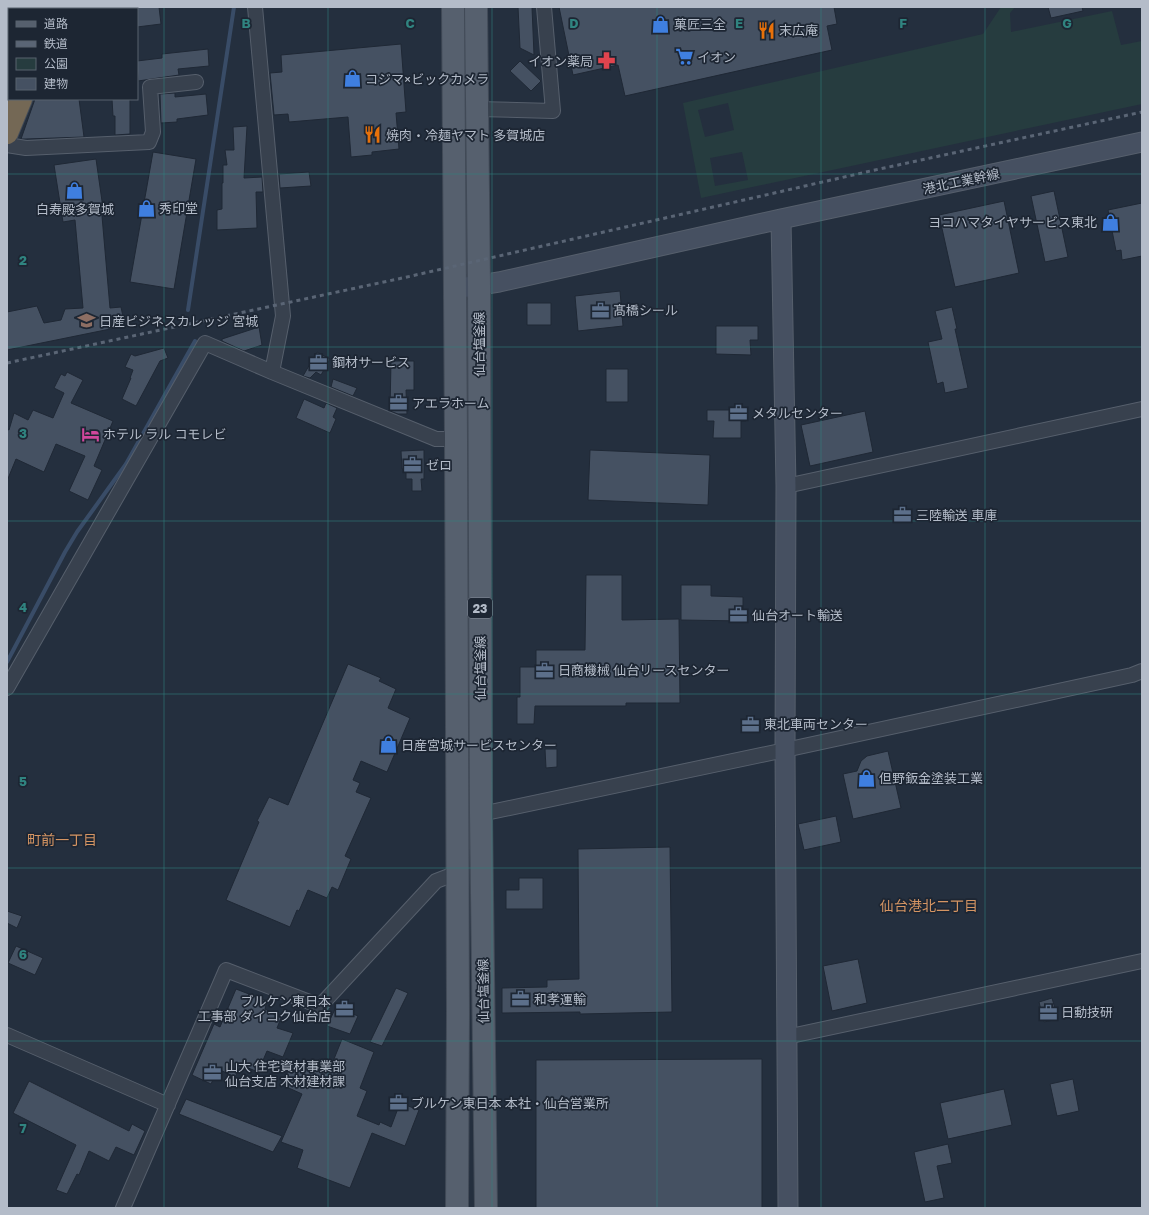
<svg xmlns="http://www.w3.org/2000/svg" width="1149" height="1215" viewBox="0 0 1149 1215" font-family="'Golos Text','Noto Sans JP',sans-serif">
<rect width="100%" height="100%" fill="#242f3e"/>
<path fill="#263c3f" fill-rule="evenodd" d="M1001,7H1015L1010,13L1011,32L1112,11L1121,45L1142,41V104L701,198L683,103L983,34ZM728,103L734,130L705,137L698,110ZM742,152L748,180L715,186L710,158Z"/>
<g fill="none" stroke-linecap="round" stroke-linejoin="round">
<path stroke="#394c67" stroke-width="4" d="M188,310L234,7
M7,662L65,552L77,532L126,464L195,341"/>
</g>
<path fill="#455162" stroke="#1f2835" d="M137,7H159L161,24L137,27Z
M518,7H532L534,55L520,48Z
M559,7H834L837,24L827,26L832,50L625,96L618,65L573,75Z
M1048,7H1082L1083,11L1051,18Z
M401,44L406,112L396,113L399,149L372,152V155L351,157L348,117L289,122L288,114L274,115L270,73L282,72L281,55Z
M208,49L209,66L178,69L179,75L138,81L137,61L162,58V54Z
M520,61L541,81L531,91L510,71Z
M175,93V97L206,94L208,115L177,119V122L161,123L160,94Z
M35,99H79L84,137L26,139H21Z
M112,99H130V134L115,135V116H113Z
M247,126L244,178L262,177L263,192H256L257,228L217,230V210L222,209V183H223V165H227L225,150H234L233,127Z
M153,152L196,159L174,289L130,282Z
M96,159L104,215L102,216L110,308L121,307L125,326L7,350V312L37,306L44,323L61,320L65,309L83,308L75,220L63,222L54,165Z
M309,172L311,186L280,188L279,174Z
M1054,191L1068,257L1045,262L1031,196Z
M1004,201L1019,273L955,287L939,215Z
M1142,203V256L1122,260L1121,250L1116,251L1108,210Z
M620,291L623,326L578,331L575,296Z
M527,303H551V325H527Z
M952,307L957,329H955L968,388L945,393L943,382L937,384L928,342L942,339L935,311Z
M716,326H758V340H750L751,355L716,354Z
M259,327L262,345L244,351L222,341V339Z
M164,348L168,358L160,361L136,406L122,399L131,378H130L133,370L125,367L131,354L135,356Z
M317,352L330,359L321,375L316,372L310,378L303,376Z
M391,361H414V390H406L407,414H398L390,411Z
M606,369H628V402H606Z
M67,372L83,380L71,403L113,421L94,466L102,470L88,500L69,491L85,456L56,444L44,472L16,459L7,481V429L9,430L14,413L28,420L33,410L53,418L64,393L54,388L61,374L65,376Z
M333,379L357,388L353,396L331,387Z
M304,399L324,408L326,403L337,408L333,417L336,419L330,433L296,418Z
M707,410H746V421H741V438H713L714,421H707Z
M865,411L873,452L810,466L801,425Z
M424,450V479H421L422,491H412V479H406V469H402L401,451Z
M590,450L710,455L708,505L588,500Z
M586,575H622V620L679,619L680,703H626V706H535L534,724H517V697H520V667H536V650H585Z
M681,585H711V596L743,597V621L681,620Z
M348,664L381,678L379,681L396,689L388,708L410,718L387,772L361,761L353,780L360,783L356,792L371,798L345,856L351,859L338,890L332,887L327,898L308,890L299,911L297,910L290,927L226,900L259,822L257,821L269,797L288,805Z
M748,721H760V731H748Z
M545,749H557V767L546,768Z
M888,751L901,808L853,819L843,774L857,771L861,761L867,756Z
M836,816L841,842L804,850L798,824Z
M670,847L672,1012L580,1014V1012L502,1013V988L547,987V980L579,979L578,849Z
M519,878H543V909H506V890H519Z
M7,911L22,916L17,928L7,923Z
M16,946L43,958L35,975L8,963Z
M858,959L867,1003L832,1011L823,966Z
M396,988L408,993L382,1046L370,1042Z
M236,989L267,1001L265,1009L281,1018L277,1028L293,1033L283,1057L267,1051L258,1072L241,1065L235,1077L218,1069L211,1084L192,1075L214,1024L220,1027Z
M1052,998L1058,1019L1044,1022L1039,1002Z
M336,1007L358,1016L350,1034L327,1026Z
M342,1039L374,1052L360,1088L367,1091L357,1116L379,1125L380,1122L391,1127L400,1103L419,1110L405,1146L372,1133L350,1188L297,1168L303,1150L281,1142L302,1094L282,1085L292,1061L314,1070L319,1059L332,1064Z
M762,1059V1208H536V1060Z
M1073,1079L1079,1111L1057,1116L1050,1084Z
M29,1081L129,1131L132,1124L145,1131L134,1155L116,1147L109,1161L89,1151L79,1175L77,1174L67,1194L56,1190L76,1145L13,1113Z
M1004,1089L1012,1125L948,1139L940,1103Z
M186,1099L282,1136L273,1152L179,1114Z
M948,1144L952,1163L937,1166L944,1198L925,1202L914,1152Z"/>
<g fill="none" stroke-linecap="round" stroke-linejoin="round">
<defs>
<path id="street" d="M255,7L283,316L272,372
M477,109L553,111L544,7
M7,145L26,148L149,142L153,132L150,87L196,82
M786,486L1142,409
M7,688L205,343L272,372L436,439H456
M481,814L785,750L1132,675L1142,671
M7,1035L168,1105
M786,1037L1142,961
M123,1208L226,970L320,1006L436,881L457,873"/>
<path id="secondary" d="M781,219L786,486L785,750L788,1208
M454,289L499,282L781,219L1142,142"/>
<path id="primary" d="M453,7L456,439L458,1013L457,1208
M476,7L479,285L481,814L486,1208"/>
<path id="highway" d="M36,9L37,7
M53,9V7
M7,89L9,84
M7,133L21,99"/>
</defs>
<use href="#street" stroke="#565f6c" stroke-width="16"/>
<use href="#secondary" stroke="#565f6c" stroke-width="21"/>
<use href="#primary" stroke="#414a57" stroke-width="24"/>
<use href="#highway" stroke="#434c59" stroke-width="24"/>
<use href="#street" stroke="#38414e" stroke-width="14"/>
<use href="#secondary" stroke="#465061" stroke-width="19"/>
<use href="#primary" stroke="#56606e" stroke-width="22"/>
<use href="#highway" stroke="#746855" stroke-width="22"/>
<path stroke="#5a6575" stroke-width="3" stroke-dasharray="4 4" stroke-linecap="butt" d="M7,363L407,277L875,170L1142,112"/>
</g>
<path fill="none" stroke="#308480" stroke-width="1" stroke-opacity="0.55" d="M164,7V1208M328,7V1208M492,7V1208M657,7V1208M821,7V1208M985,7V1208M7,174H1142M7,347H1142M7,521H1142M7,694H1142M7,868H1142M7,1041H1142"/>
<defs>
<symbol id="shop-bare" viewBox="-9 -9 18 18"><path d="M-5-2.5h2.3a2.7 3.5 0 0 1 5.4 0H5L5.5 6h-11ZM-1.5-2.5h3a1.5 2.3 0 0 0-3 0Z" fill="#3f7fe0" stroke="#1d2633" stroke-width="2.5" paint-order="stroke"/></symbol>
<symbol id="restaurant-bare" viewBox="-9 -9 18 18"><path d="M-5-6h1v4h1v-4h1v4h1v-4h1v5L-1.5 .5V6h-2V.5L-5-1ZM5-6V6H3V1.5H1.5Q1.5-4 5-6Z" fill="#e8710a" stroke="#1d2633" stroke-width="2.5" paint-order="stroke"/></symbol>
<symbol id="supermarket-bare" viewBox="-9 -9 18 18"><path d="M-6-5.5h2.5l.6 2H6L4.5 2H-2.5L-4.4-4H-6ZM-1.5 3.2a1.3 1.3 0 1 0 .1 0ZM3 3.2a1.3 1.3 0 1 0 .1 0Z" fill="#3f7fe0" stroke="#1d2633" stroke-width="2.5" paint-order="stroke"/></symbol>
<symbol id="pharmacy-bare" viewBox="-9 -9 18 18"><path d="M-2-6h4v4h4v4h-4v4h-4v-4h-4v-4h4Z" fill="#e0444e" stroke="#1d2633" stroke-width="2.5" paint-order="stroke"/></symbol>
<symbol id="office-bare" viewBox="-9 -9 18 18"><path d="M-6-3h4V-5.5h4V-3h4V5H-6ZM-1-4.5V-3h2v-1.5ZM-6 0V1H6V0Z" fill="#5c6f8a" stroke="#1d2633" stroke-width="2.5" paint-order="stroke"/></symbol>
<symbol id="school-bare" viewBox="-9 -9 18 18"><path d="M0-5L7-2L0 1L-7-2ZM-4 1L0 2.5L4 1V4Q0 6-4 4Z" fill="#8d6e63" stroke="#1d2633" stroke-width="2.5" paint-order="stroke"/></symbol>
<symbol id="hotel-bare" viewBox="-9 -9 18 18"><path d="M-6-4.5h1.5V1H6V5H4.5V3h-9V5H-6ZM-4 0a1.8 1.8 0 1 1 3.6 0ZM.5 0V-2.5h3Q6-2.5 6 0Z" fill="#d1479c" stroke="#1d2633" stroke-width="2.5" paint-order="stroke"/></symbol>
</defs>
<g fill-rule="evenodd">
<use href="#shop-bare" x="648" y="12" width="25" height="25"/>
<use href="#restaurant-bare" x="754" y="18" width="25" height="25"/>
<use href="#supermarket-bare" x="672" y="44" width="25" height="25"/>
<use href="#pharmacy-bare" x="594" y="48" width="25" height="25"/>
<use href="#shop-bare" x="340" y="66" width="25" height="25"/>
<use href="#restaurant-bare" x="360" y="122" width="25" height="25"/>
<use href="#shop-bare" x="62" y="178" width="25" height="25"/>
<use href="#shop-bare" x="134" y="196" width="25" height="25"/>
<use href="#shop-bare" x="1098" y="210" width="25" height="25"/>
<use href="#office-bare" x="588" y="298" width="25" height="25"/>
<use href="#school-bare" x="74" y="308" width="25" height="25"/>
<use href="#office-bare" x="306" y="350" width="25" height="25"/>
<use href="#office-bare" x="386" y="390" width="25" height="25"/>
<use href="#office-bare" x="726" y="400" width="25" height="25"/>
<use href="#hotel-bare" x="78" y="422" width="25" height="25"/>
<use href="#office-bare" x="400" y="452" width="25" height="25"/>
<use href="#office-bare" x="890" y="502" width="25" height="25"/>
<use href="#office-bare" x="726" y="602" width="25" height="25"/>
<use href="#office-bare" x="532" y="658" width="25" height="25"/>
<use href="#office-bare" x="738" y="712" width="25" height="25"/>
<use href="#shop-bare" x="376" y="732" width="25" height="25"/>
<use href="#shop-bare" x="854" y="766" width="25" height="25"/>
<use href="#office-bare" x="508" y="986" width="25" height="25"/>
<use href="#office-bare" x="332" y="996" width="25" height="25"/>
<use href="#office-bare" x="1036" y="1000" width="25" height="25"/>
<use href="#office-bare" x="200" y="1060" width="25" height="25"/>
<use href="#office-bare" x="386" y="1090" width="25" height="25"/>
</g>
<g text-anchor="middle" dominant-baseline="central" stroke-width="3.5" stroke-linejoin="round" paint-order="stroke">
<rect fill="#1d2633" stroke="#878f9c" stroke-width="1" x="468" y="598" width="24" height="20" rx="3"/>
<g font-size="12" font-weight="bold" fill="#b4bcc9">
<text x="480" y="608">23</text>
</g>
<g font-size="13" fill="#b4bcc9" stroke="#1d2633" text-anchor="start">
<text x="674" y="24">菓匠三全</text>
<text x="779" y="30">末広庵</text>
<text x="697" y="57">イオン</text>
<text x="593" y="61" text-anchor="end">イオン薬局</text>
<text x="365" y="79">コジマ×ビックカメラ</text>
<text x="386" y="135">焼肉・冷麺ヤマト 多賀城店</text>
<text x="159" y="208">秀印堂</text>
<text x="75" y="209" text-anchor="middle">白寿殿多賀城</text>
<text x="1097" y="222" text-anchor="end">ヨコハマタイヤサービス東北</text>
<text x="613" y="310">髙橋シール</text>
<text x="99" y="321">日産ビジネスカレッジ 宮城</text>
<text x="332" y="362">鋼材サービス</text>
<text x="412" y="403">アエラホーム</text>
<text x="752" y="413">メタルセンター</text>
<text x="103" y="434">ホテル ラル コモレビ</text>
<text x="426" y="465">ゼロ</text>
<text x="916" y="515">三陸輸送 車庫</text>
<text x="752" y="615">仙台オート輸送</text>
<text x="558" y="670">日商機械 仙台リースセンター</text>
<text x="764" y="724">東北車両センター</text>
<text x="401" y="745">日産宮城サービスセンター</text>
<text x="879" y="778">但野鈑金塗装工業</text>
<text x="534" y="999">和孝運輸</text>
<text x="331" y="1001" text-anchor="end">ブルケン東日本<tspan x="331" dy="15">工事部 ダイコク仙台店</tspan></text>
<text x="1061" y="1012">日動技研</text>
<text x="225" y="1066">山大 住宅資材事業部<tspan x="225" dy="15">仙台支店 木材建材課</tspan></text>
<text x="411" y="1103">ブルケン東日本 本社・仙台営業所</text>
</g>
<g font-size="13" fill="#b4bcc9" stroke="#1d2633">
<text transform="translate(961 181) rotate(-12)">港北工業幹線</text>
<text transform="translate(479 344) rotate(-90)">仙台塩釜線</text>
<text transform="translate(480 668) rotate(-90)">仙台塩釜線</text>
<text transform="translate(483 991) rotate(-91)">仙台塩釜線</text>
</g>
<g font-size="14" fill="#d59563" stroke="#1d2633">
<text x="62" y="839">町前一丁目</text>
<text x="929" y="905">仙台港北二丁目</text>
</g>
</g>
<g font-size="13" text-anchor="middle" font-weight="bold" fill="#308480" stroke="#1d2633" stroke-width="3.5" stroke-linejoin="round" paint-order="stroke">
<text x="246" y="28">B</text>
<text x="410" y="28">C</text>
<text x="574" y="28">D</text>
<text x="739" y="28">E</text>
<text x="903" y="28">F</text>
<text x="1067" y="28">G</text>
<text x="23" y="265">2</text>
<text x="23" y="438">3</text>
<text x="23" y="612">4</text>
<text x="23" y="786">5</text>
<text x="23" y="959">6</text>
<text x="23" y="1133">7</text>
</g>
<rect width="1149" height="1215" fill="none" stroke="#b4bcc9" stroke-width="16"/>
<rect x="8" y="8" width="130" height="92" fill="#1d2633" stroke="#59626f"/>
<rect x="16" y="21" width="20" height="6" fill="#56606e" stroke="#59626f"/>
<text x="44" y="28" font-size="12" fill="#b4bcc9">道路</text>
<rect x="16" y="41" width="20" height="6" fill="#5a6575" stroke="#59626f"/>
<text x="44" y="48" font-size="12" fill="#b4bcc9">鉄道</text>
<rect x="16" y="58" width="20" height="12" fill="#263c3f" stroke="#59626f"/>
<text x="44" y="68" font-size="12" fill="#b4bcc9">公園</text>
<rect x="16" y="78" width="20" height="12" fill="#455162" stroke="#59626f"/>
<text x="44" y="88" font-size="12" fill="#b4bcc9">建物</text>
</svg>
